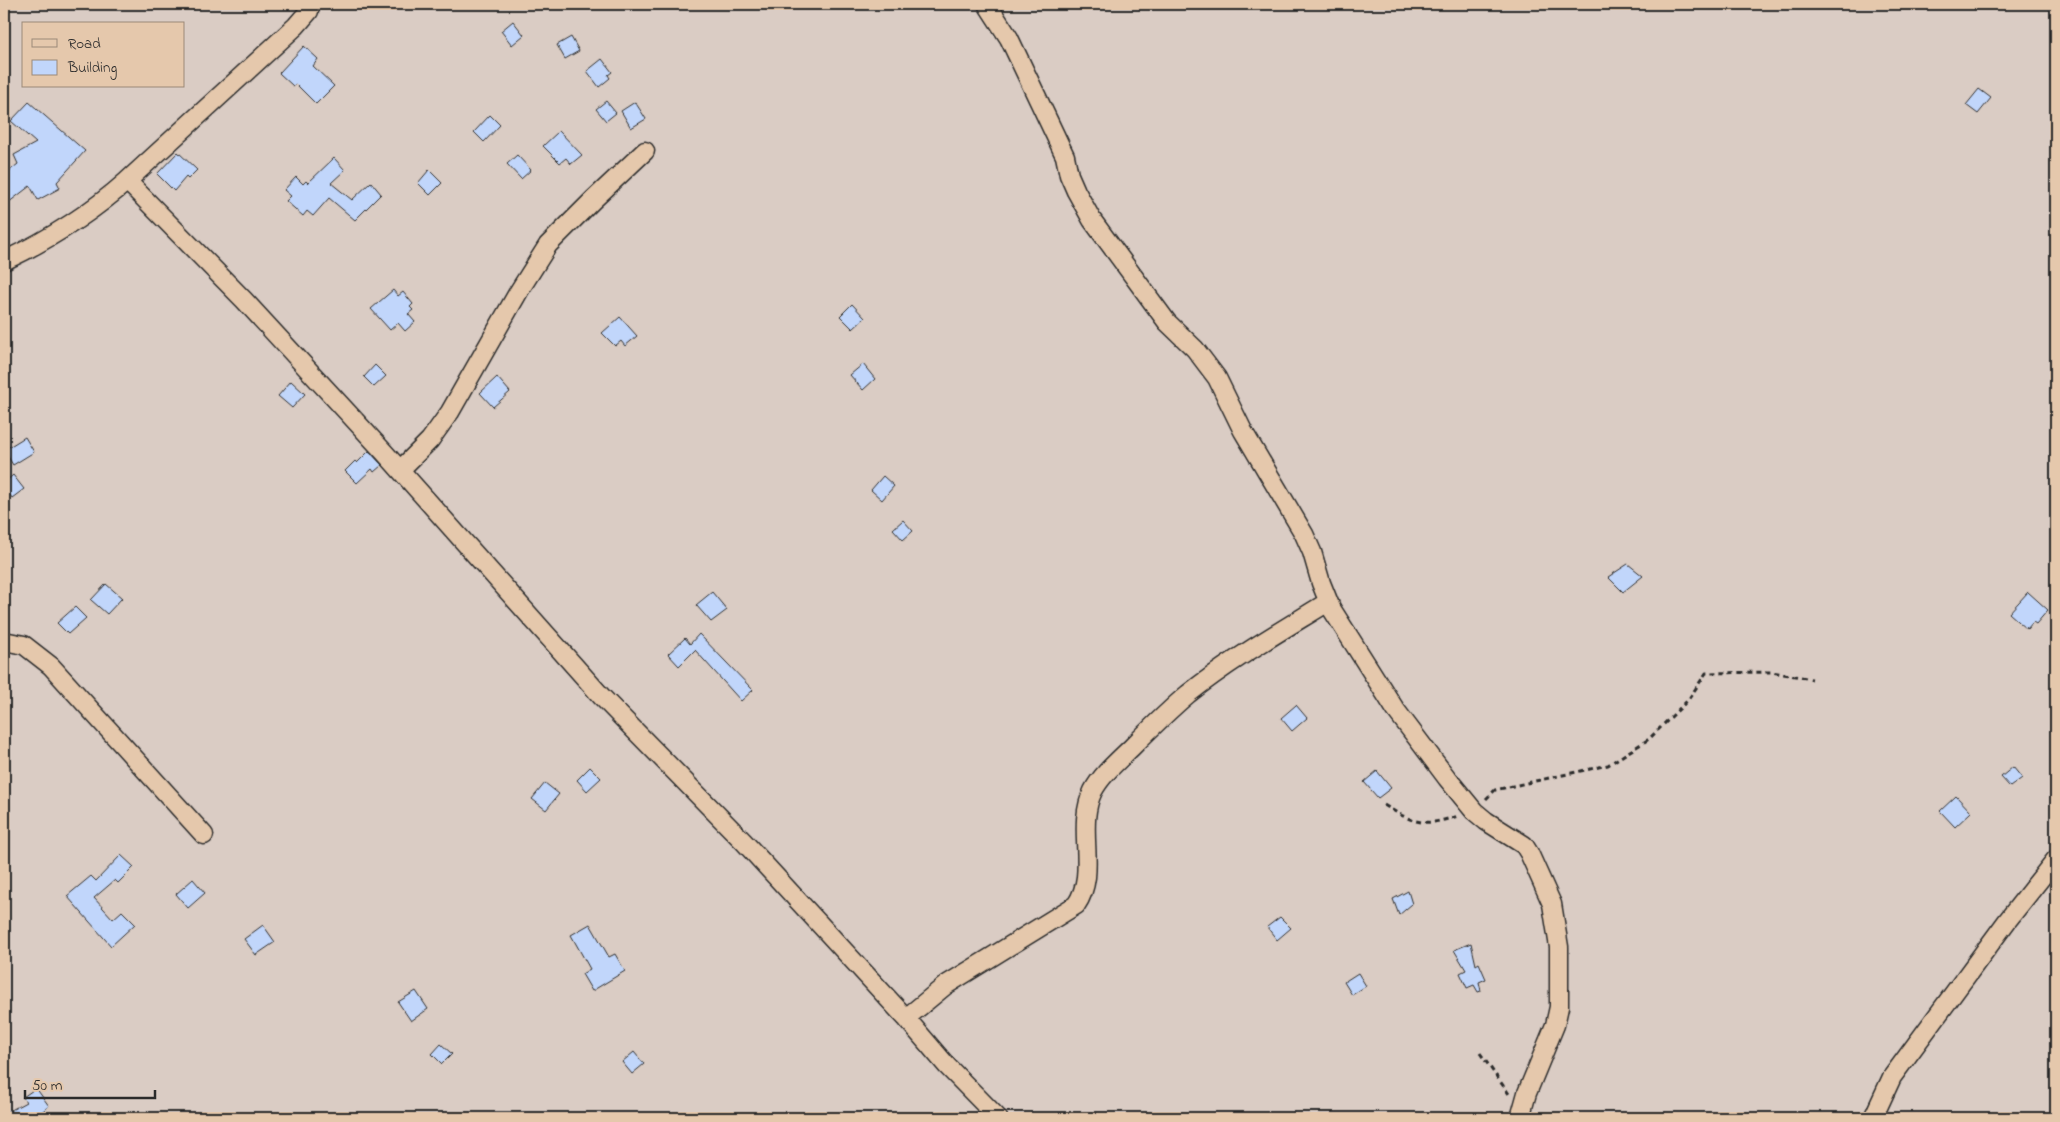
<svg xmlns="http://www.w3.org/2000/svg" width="2060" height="1122" viewBox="0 0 2060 1122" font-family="'Indie Flower',sans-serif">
<rect width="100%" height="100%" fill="#daccc4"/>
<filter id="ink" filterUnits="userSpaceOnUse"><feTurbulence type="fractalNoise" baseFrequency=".02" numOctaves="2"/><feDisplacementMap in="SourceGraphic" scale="10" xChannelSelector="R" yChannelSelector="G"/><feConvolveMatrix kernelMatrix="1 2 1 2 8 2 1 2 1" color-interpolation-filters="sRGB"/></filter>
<g filter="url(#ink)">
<path fill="#c1d6fb" stroke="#2b2b2b" d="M513,21L524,35L512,45L501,31Z
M571,37L579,51L565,59L557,45Z
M304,46L318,59L313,66L334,86L316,104L296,84L293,86L279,73Z
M602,59L612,72L608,75L610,78L599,87L587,71Z
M1979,89L1991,98L1978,114L1966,105Z
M606,101L616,113L606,121L596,109Z
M29,102L85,151L57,182L60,188L38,200L30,186L4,206V175L18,164L14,155L36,143L11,121Z
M635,102L646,119L631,128L621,111Z
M490,115L500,125L484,142L474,132Z
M559,131L582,155L571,164L566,158L560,163L543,146Z
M178,152L197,170L188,179L186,177L174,191L157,174Z
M517,155L531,170L521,179L507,164Z
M334,158L345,170L331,183L352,200L371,182L381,194L355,220L329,198L313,216L307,211L303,216L286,201L291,196L284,190L296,177L303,184L306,181L308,183Z
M429,170L442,183L430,195L418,183Z
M393,290L398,296L403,292L413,304L410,307L413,310L408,314L415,322L405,331L398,323L390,330L371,309Z
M852,304L865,318L853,329L840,316Z
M620,317L637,336L625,346L621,341L615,346L602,333Z
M863,364L875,379L863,390L850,375Z
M375,365L386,376L374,387L364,377Z
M497,377L510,392L493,407L480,393Z
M291,381L305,394L292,408L278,396Z
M25,437L34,452L13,465L4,450Z
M369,451L382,465L374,472L372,469L357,483L345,471L355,461L357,463Z
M13,475L24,489L12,498L4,487V483Z
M883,476L894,486L882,500L871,490Z
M903,520L913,531L903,540L893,529Z
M1628,564L1643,576L1623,592L1608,577Z
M106,584L122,598L107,614L91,600Z
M712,592L727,610L711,622L696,605Z
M2028,592L2048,610L2036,624L2033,622L2027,629L2009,613Z
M75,607L86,618L68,634L57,623Z
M699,634L753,690L741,701L695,650L679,666L668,654L685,638L690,644Z
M1296,705L1307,718L1292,731L1281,718Z
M590,767L601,778L587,791L577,780Z
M2013,767L2022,778L2010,787L2001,777Z
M1377,771L1391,788L1378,798L1364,782Z
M545,783L559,794L546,810L532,799Z
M1956,796L1971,812L1955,827L1940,811Z
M121,855L134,867L118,883L115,880L94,898L113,919L122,911L135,924L111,946L67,896L91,876L96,881Z
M193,879L205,893L188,908L176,894Z
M1408,891L1412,904L1399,915L1393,899Z
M1280,917L1291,928L1277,940L1267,927Z
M590,924L609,957L615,954L625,971L592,991L582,974L590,969L571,935Z
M263,925L275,942L256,955L244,939Z
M1471,943L1476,965L1479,963L1486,979L1479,982L1481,991L1478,992L1474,985L1467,988L1460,973L1466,970L1454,950Z
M1358,973L1366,986L1352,995L1344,982Z
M416,991L428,1009L411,1021L398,1002Z
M441,1044L452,1054L442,1064L432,1054Z
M634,1052L644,1064L632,1074L622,1062Z
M36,1088L49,1106L34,1118H4V1114L26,1102L23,1097Z"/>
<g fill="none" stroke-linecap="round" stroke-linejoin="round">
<defs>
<path id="minor" d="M987,4L1009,38L1065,156L1069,175L1076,191L1092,220L1167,322L1195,349L1217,378L1243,431L1304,534L1312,552L1321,583L1331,608L1395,709L1447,778L1474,811L1486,821L1524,845L1529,853L1552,904L1559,947V1007L1555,1025L1527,1093L1520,1118
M127,181L296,26L309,11L310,4
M4,261C48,240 90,214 127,181L244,300L384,452L602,697L744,842L906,1018L947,1066L998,1118
M400,470L430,440L450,412L519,291L548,245L593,200L645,151
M4,641L24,645L51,666L204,835
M906,1018L946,985L1076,905C1099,872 1075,828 1093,791C1102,774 1119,760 1133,746C1151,728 1169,710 1188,694C1232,659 1281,631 1328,602
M1873,1118L1892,1077L2007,921L2056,859"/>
</defs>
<use href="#minor" stroke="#2b2b2b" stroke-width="21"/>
<path stroke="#2b2b2b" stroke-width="3" stroke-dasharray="5 4" stroke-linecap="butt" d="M1486,799L1495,790L1608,765L1649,739L1688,700L1706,673L1772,672L1812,679
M1384,805C1415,824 1423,827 1458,816
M1480,1053L1509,1094"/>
<use href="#minor" stroke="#e5c8ac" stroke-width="18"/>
</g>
</g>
<rect width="2060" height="1122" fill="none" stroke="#e5c8ac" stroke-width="20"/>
<rect x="10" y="10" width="2040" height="1102" fill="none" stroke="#2b2b2b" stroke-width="2" filter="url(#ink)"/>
<rect x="22" y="22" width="162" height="65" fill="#e5c8ac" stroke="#9b8978"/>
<rect x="32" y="39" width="25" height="8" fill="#e5c8ac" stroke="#9b8978"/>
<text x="68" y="48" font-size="15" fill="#2b2b2b">Road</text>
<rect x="32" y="60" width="25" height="15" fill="#c1d6fb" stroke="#9b8978"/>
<text x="68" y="72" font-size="15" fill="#2b2b2b">Building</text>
<path d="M25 1090v8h130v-8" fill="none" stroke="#2b2b2b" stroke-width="2.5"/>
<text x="32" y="1090" font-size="15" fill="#2b2b2b" stroke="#e5c8ac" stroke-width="4" paint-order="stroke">50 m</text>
</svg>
